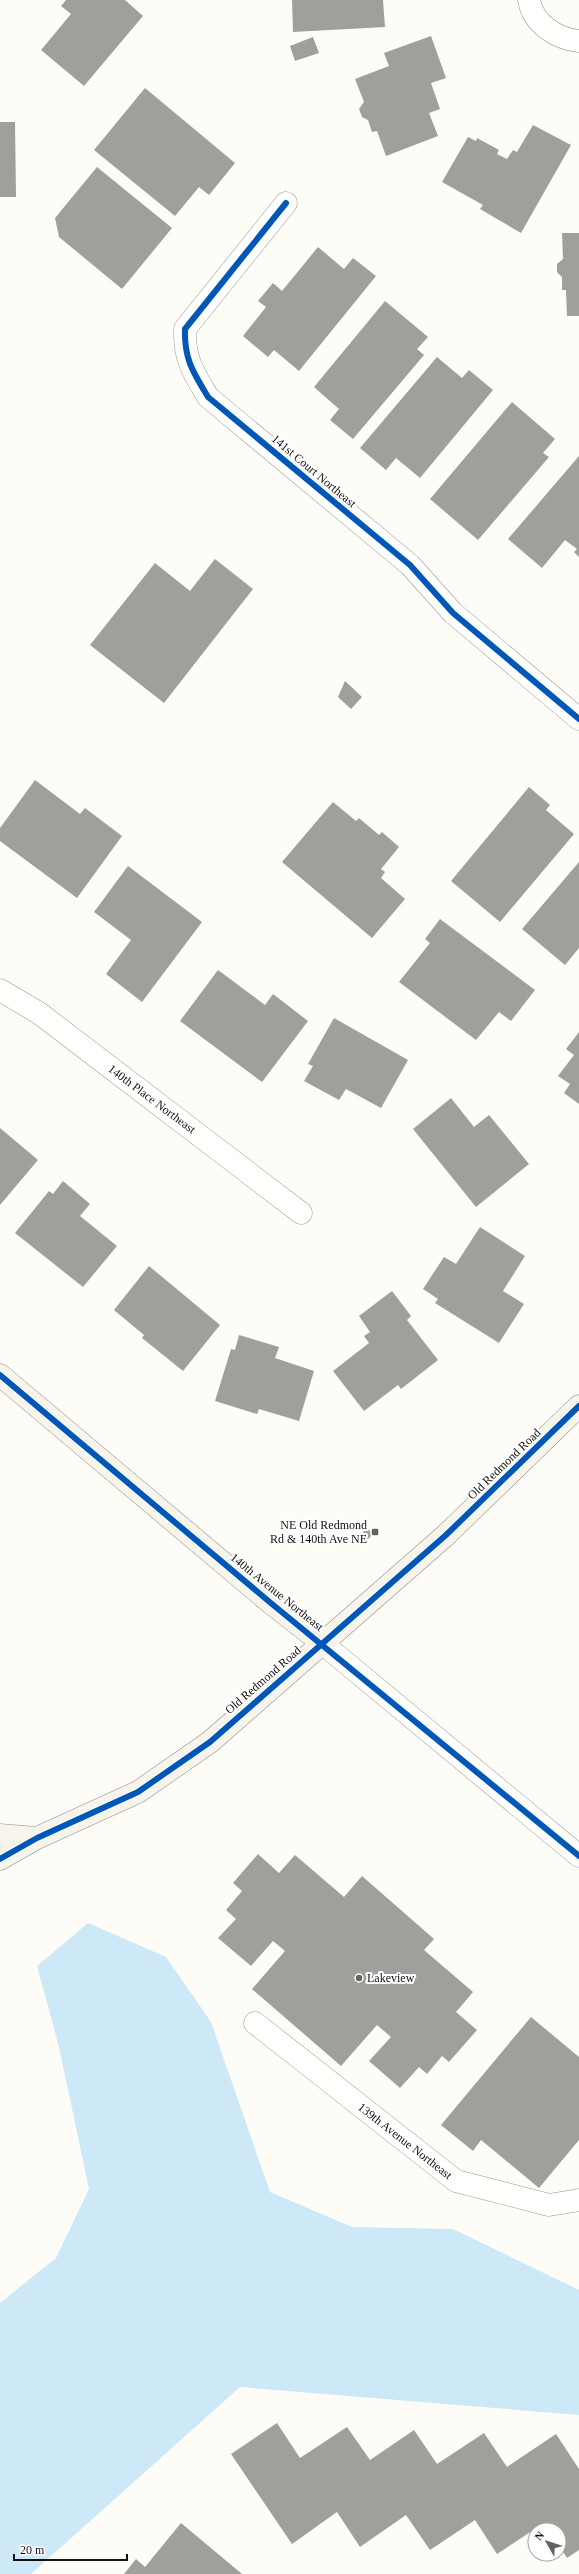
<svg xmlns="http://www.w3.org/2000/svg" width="579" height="2574" viewBox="0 0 579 2574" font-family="'Times New Roman',serif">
<rect width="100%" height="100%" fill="#fdfcf7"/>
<path fill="#cde8f7" d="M88,1923L166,1957L211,2022L270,2192L352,2227L453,2229L579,2290V2415L240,2387L31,2574H0V2303L56,2258L89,2189L59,2047L37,1966Z"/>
<path fill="#a19f9c" d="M66,0H125L143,16L84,86L41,50L71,14L61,6Z
M292,0H383L385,27L293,32Z
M431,36L446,78L431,83L440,109L429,113L438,136L386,156L377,131L372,132L368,120L362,117L359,109L364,102L355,79L389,66L384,53Z
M313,37L319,53L295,61L290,46Z
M145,88L235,163L209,195L199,187L175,216L94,150Z
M0,122H15L16,197H0Z
M533,125L571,145L521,233L480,209L483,205L442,182L468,137L476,141L477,138L499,150L497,154L507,159L513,150L517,152Z
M97,167L172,228L122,289L59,237L55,218Z
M562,233H579V316H567L566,290H562V277L557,272V264L563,259Z
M318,247L344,269L353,258L376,276L299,371L274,350L268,357L243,336L266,307L258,301L273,283L282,291Z
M385,301L428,337L417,349L424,355L353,439L330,420L339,409L314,387Z
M437,357L462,378L469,370L493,390L420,478L396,458L386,470L360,448Z
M512,402L555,439L543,453L549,457L478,540L430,499Z
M579,456V557L574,552L577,549L565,540L542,568L508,539Z
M215,559L253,589L164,703L90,645L155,563L190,591Z
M345,681L362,697L351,709L338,697Z
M35,780L80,814L85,808L122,836L77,898L0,841V828Z
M529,787L550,805L546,810L574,834L500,922L451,881Z
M333,802L356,821L359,818L379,835L382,832L399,847L381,869L385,872L381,878L405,899L372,938L282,862Z
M579,862V948L565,965L522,929Z
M128,866L202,922L142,1002L106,974L131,940L94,912Z
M440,919L535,990L511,1021L499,1012L476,1040L399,982L430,943L425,939Z
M218,970L265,1005L273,994L308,1021L262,1082L180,1021Z
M334,1018L408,1060L381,1108L346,1089L339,1100L304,1081L313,1066L308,1064Z
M579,1032V1104L564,1093L570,1084L558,1076L574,1055L566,1049Z
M451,1098L474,1127L489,1115L529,1164L476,1207L413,1129Z
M0,1128L38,1160L0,1205Z
M63,1181L90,1204L80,1216L117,1246L83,1287L15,1233L49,1191L53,1194Z
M480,1227L525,1256L503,1291L524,1304L499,1343L435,1303L438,1299L423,1289L444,1257L456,1264Z
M149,1266L220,1325L183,1371L142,1338L144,1335L114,1310Z
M392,1291L411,1316L407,1320L438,1360L401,1389L398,1385L364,1411L333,1371L369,1343L364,1336L370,1332L359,1316Z
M239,1335L279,1347L275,1358L314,1371L299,1421L259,1409L257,1414L215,1401L231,1349L235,1350Z
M367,1528L373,1534L362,1545L357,1539Z
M258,1854L279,1873L295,1855L344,1897L362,1876L434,1939L424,1950L473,1992L456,2012L477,2030L449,2062L442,2056L427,2074L419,2067L400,2088L369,2061L391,2037L377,2025L341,2066L252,1989L285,1951L273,1941L251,1966L218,1938L236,1919L226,1910L242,1891L233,1883Z
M531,2017L579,2057V2140L539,2188L481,2140L473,2151L441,2125Z
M277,2423L300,2458L347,2427L370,2460L414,2430L437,2464L484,2433L507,2467L556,2434L579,2469V2550L567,2558L559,2545V2530H549L544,2523L497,2554L475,2520L430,2550L406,2515L360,2547L337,2512L292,2544L231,2454Z
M181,2523L242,2574H124L136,2559L145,2567Z"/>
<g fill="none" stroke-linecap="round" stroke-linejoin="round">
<defs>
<path id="minor" d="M529,0C533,24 557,39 579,41
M286,203L185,329C184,359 193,372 208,397L410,565L453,613L579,719
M0,990L39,1013L301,1213
M255,2023L456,2181L549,2205L579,2200"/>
<path id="tertiary" d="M322,1643L579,1856"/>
<path id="secondary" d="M0,1375L272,1604L322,1643
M0,1835L37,1838
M0,1859L37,1838L138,1792L210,1742L446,1535L579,1406"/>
</defs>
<use href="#minor" stroke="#979795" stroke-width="23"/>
<use href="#tertiary" stroke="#979795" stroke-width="23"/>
<use href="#secondary" stroke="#8e8d8b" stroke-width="23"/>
<use href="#minor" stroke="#fffffe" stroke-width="22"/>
<use href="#tertiary" stroke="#fffffe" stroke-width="22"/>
<use href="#secondary" stroke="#f6f4eb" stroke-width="22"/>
<defs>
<path id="cycleway" d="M286,203L185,329C184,359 193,372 208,397L410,565L453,613L579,719
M0,1375L272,1604L579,1856
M0,1859L37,1838L138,1792L210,1742L446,1535L579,1406"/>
</defs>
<use href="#cycleway" stroke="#fff" stroke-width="8"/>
<use href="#cycleway" stroke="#0057b8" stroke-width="6"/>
</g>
<g fill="#646362" stroke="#fff" stroke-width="1.5">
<rect x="371" y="1528" width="8" height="8" rx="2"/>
<circle cx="359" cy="1978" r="4"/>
</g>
<g text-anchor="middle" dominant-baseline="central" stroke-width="4" stroke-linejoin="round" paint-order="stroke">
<g font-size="12" fill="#111" stroke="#fff">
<text transform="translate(314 471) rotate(40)">141st Court Northeast</text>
<text transform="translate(152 1099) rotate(37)">140th Place Northeast</text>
<text transform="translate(504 1464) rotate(-44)">Old Redmond Road</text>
<text transform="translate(277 1592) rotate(39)">140th Avenue Northeast</text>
<text transform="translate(263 1680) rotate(-41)">Old Redmond Road</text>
<text transform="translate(405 2141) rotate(38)">139th Avenue Northeast</text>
</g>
<g font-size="12" fill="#111" stroke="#fff" text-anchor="end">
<text x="367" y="1525">NE Old Redmond<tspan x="367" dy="14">Rd &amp; 140th Ave NE</tspan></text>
<text x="367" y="1978" text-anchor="start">Lakeview</text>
</g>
</g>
<g transform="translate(547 2542) rotate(309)"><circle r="19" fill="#ffffff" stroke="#a0a0a0"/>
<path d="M0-3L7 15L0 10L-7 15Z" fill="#646362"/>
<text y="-6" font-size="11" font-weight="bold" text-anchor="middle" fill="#111111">N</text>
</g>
<path d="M14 2554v6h113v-6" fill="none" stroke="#111111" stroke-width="2"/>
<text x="20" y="2554" font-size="12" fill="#111111" stroke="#ffffff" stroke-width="3" paint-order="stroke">20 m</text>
</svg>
